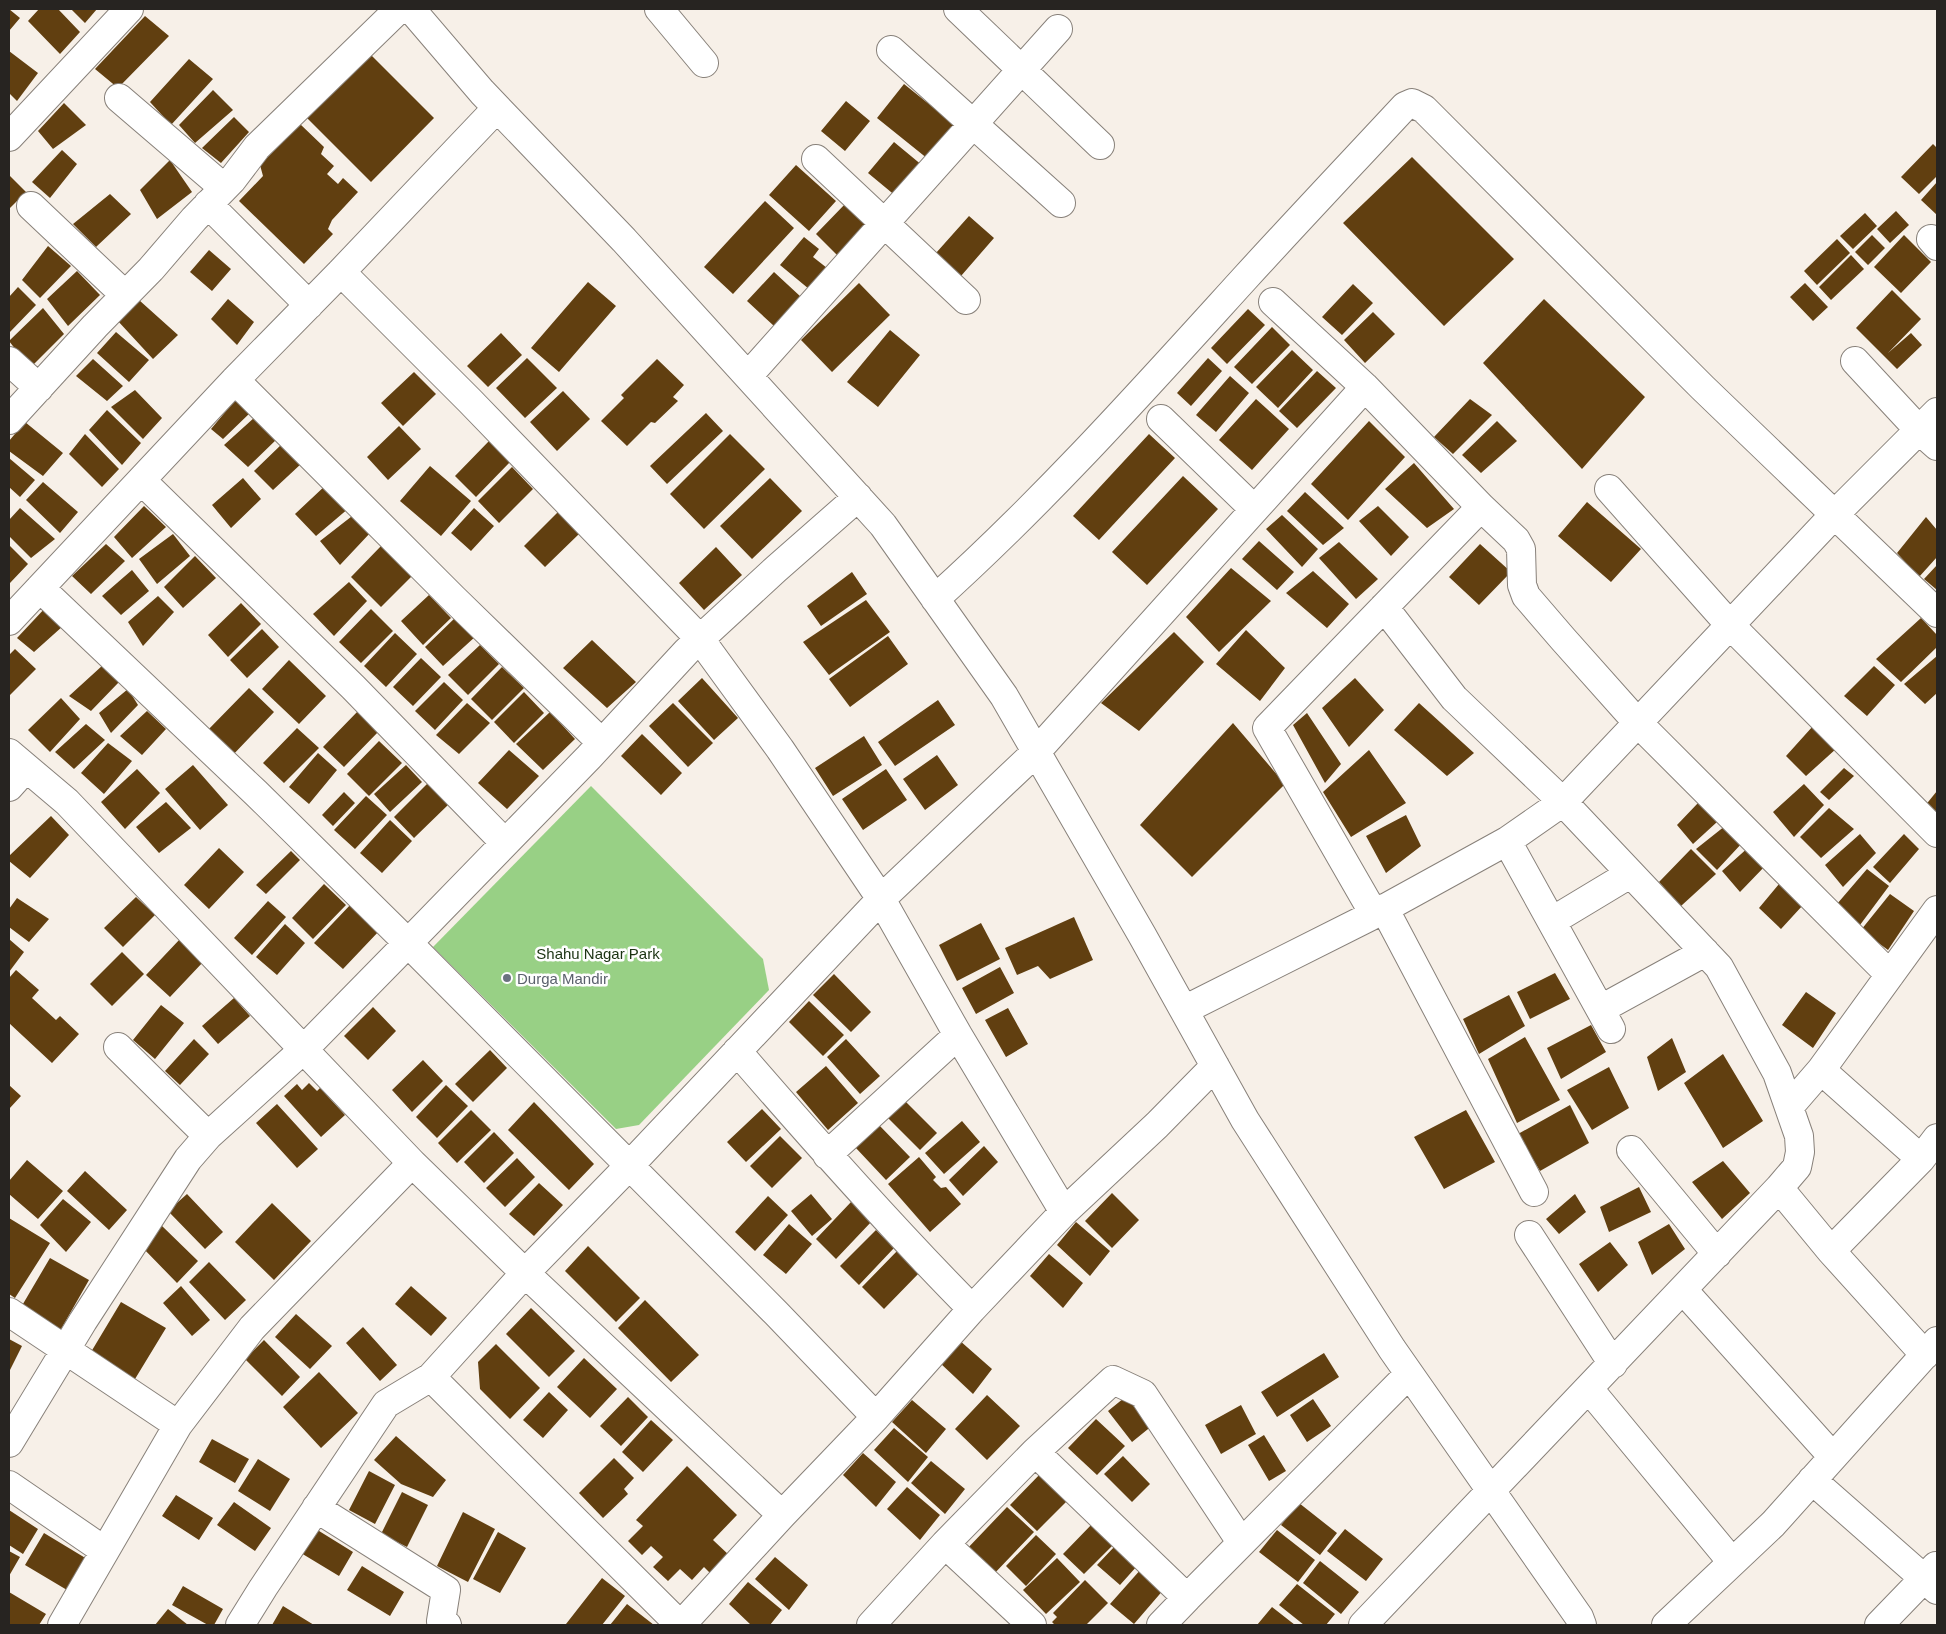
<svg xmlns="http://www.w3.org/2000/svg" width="1946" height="1634" viewBox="0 0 1946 1634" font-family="Helvetica,sans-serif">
<rect width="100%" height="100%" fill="#f7f0e8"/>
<path fill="#98d085" d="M591,786L763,959L769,990L639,1125L616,1129L433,947Z"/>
<path fill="#613f10" d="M9,9L20,18L9,31Z
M39,9H58L80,32L60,54L28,21Z
M71,9H97L85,23Z
M145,16L169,36L118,88L95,69Z
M9,51L38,73L17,101L9,93Z
M367,51L434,118L371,182L304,115Z
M189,59L213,79L171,125L150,102Z
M904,84L955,125L928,159L877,118Z
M213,90L233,110L195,143L179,125Z
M846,101L870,121L845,151L821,131Z
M64,103L86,125L53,149L38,131Z
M234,117L249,132L221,163L202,148Z
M300,124L324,147L321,154L334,166L327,174L338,184L343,178L358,192L332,220L328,229L333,234L304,264L239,201L263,176L260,165Z
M894,142L923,166L897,197L868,173Z
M1933,144L1937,148V176L1919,194L1901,177Z
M62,150L77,164L50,198L32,182Z
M1412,157L1514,259L1444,326L1343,223Z
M170,160L192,192L157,219L140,190Z
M796,165L836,201L809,231L769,195Z
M9,175L26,192L9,209Z
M1937,182V215L1921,200Z
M110,194L131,214L96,247L73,224Z
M765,201L794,228L733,294L704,267Z
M846,203L868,224L837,255L816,234Z
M1896,211L1909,225L1890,243L1877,229Z
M1865,213L1877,226L1853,249L1840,236Z
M969,216L994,238L961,276L936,253Z
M1872,235L1885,248L1868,265L1855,252Z
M1904,235L1931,262L1901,293L1874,267Z
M804,237L819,249L813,257L827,268L809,289L780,265Z
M1837,239L1850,253L1817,285L1804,271Z
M48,246L71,266L40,298L22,280Z
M209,250L231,269L212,291L190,272Z
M1851,255L1864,269L1831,300L1819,287Z
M77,271L100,295L68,326L47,299Z
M774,272L801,297L774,326L747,301Z
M588,282L616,306L559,372L531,348Z
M859,283L890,315L832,372L801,340Z
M1805,283L1828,307L1813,321L1790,297Z
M1353,284L1373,303L1342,335L1322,317Z
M18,287L36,305L9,333V297Z
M1892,290L1921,319L1888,353L1911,333L1922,345L1897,369L1856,328Z
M228,299L254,322L237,345L211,319Z
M1544,299L1645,397L1582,469L1483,363Z
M139,300L178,335L153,359L117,320Z
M43,308L64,334L30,368L9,341Z
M1248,309L1265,325L1227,364L1211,348Z
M1373,312L1395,334L1365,363L1344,340Z
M1272,327L1290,345L1252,384L1234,367Z
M890,330L920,355L878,407L847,382Z
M116,332L149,360L129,382L97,353Z
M501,333L522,355L488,387L467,366Z
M1292,350L1313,370L1278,408L1256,387Z
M527,358L557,388L525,418L496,388Z
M1208,358L1222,371L1191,406L1177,393Z
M93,359L123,386L107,401L76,376Z
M657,359L684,385L673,397L678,401L655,423L651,422L627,446L601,421L624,398L621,395Z
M1317,371L1336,388L1297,428L1279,411Z
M414,372L436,394L403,426L381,403Z
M1230,376L1249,393L1216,432L1196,415Z
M135,390L162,418L143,439L111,407Z
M563,391L590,419L557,451L530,422Z
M237,398L252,411L223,439L211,429Z
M1256,399L1289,429L1252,470L1219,440Z
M1470,399L1492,415L1453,454L1434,437Z
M107,410L141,443L122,465L89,430Z
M706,413L723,431L667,484L650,466Z
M255,417L278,438L248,467L224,445Z
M1369,421L1405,457L1348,520L1311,484Z
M1497,421L1517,441L1481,473L1462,455Z
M25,422L63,453L43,476L9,451V441Z
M399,426L421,449L388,480L367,457Z
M85,434L119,469L102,487L69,454Z
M730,434L765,469L704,529L670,494Z
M1149,434L1175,458L1099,540L1073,516Z
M489,441L510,462L476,497L455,476Z
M283,443L302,463L273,490L254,471Z
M9,458L35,480L20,497L9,487Z
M1414,463L1454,509L1427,528L1385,489Z
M430,466L471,501L441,536L400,501Z
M512,467L533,489L499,523L478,501Z
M1183,476L1218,509L1147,585L1112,552Z
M243,478L261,499L231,528L212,505Z
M770,478L802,511L752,559L720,526Z
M43,482L78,512L60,533L26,500Z
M327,484L349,508L316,536L295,514Z
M1305,492L1344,528L1323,545L1287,511Z
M1587,502L1641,549L1611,582L1558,536Z
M144,506L166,527L132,558L114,537Z
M1378,506L1409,537L1391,556L1359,521Z
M20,508L55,539L31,558L9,536V520Z
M474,508L494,526L471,551L451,533Z
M558,512L580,533L545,567L524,546Z
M356,513L371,532L340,565L320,541Z
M1282,515L1318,549L1302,567L1266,529Z
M1926,517L1937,530V557L1919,577L1897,553Z
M173,534L190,556L157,584L139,559Z
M1259,541L1294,572L1277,590L1242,559Z
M1339,542L1378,579L1356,599L1319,558Z
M106,544L125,561L91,594L72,576Z
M1480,544L1511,572L1479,605L1449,577Z
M9,545L28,564L10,583L9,582Z
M382,545L413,575L381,607L351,577Z
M716,547L742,575L704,610L679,583Z
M195,556L216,578L183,608L164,587Z
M1937,565V590L1924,579Z
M1231,568L1271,601L1219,652L1186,617Z
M132,570L149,591L121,615L102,596Z
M1313,571L1349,604L1327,628L1286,593Z
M852,572L867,594L821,626L807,606Z
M349,582L367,601L334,636L313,614Z
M429,595L451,618L423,645L401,621Z
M158,596L174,612L143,646L128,622Z
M866,600L890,632L829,675L803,642Z
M241,603L261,624L228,657L208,635Z
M47,606L63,626L34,652L17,638Z
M371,609L393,631L361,663L339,642Z
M457,616L476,636L443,666L425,647Z
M1921,618L1937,635V647L1901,682L1876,659Z
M262,629L279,647L247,678L230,660Z
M1246,630L1285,668L1260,701L1216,664Z
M1174,632L1204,662L1139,731L1101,703Z
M395,633L417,654L386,687L364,666Z
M888,636L908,664L850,707L829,679Z
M592,640L636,682L607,708L563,668Z
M480,645L499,664L468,695L448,675Z
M15,649L36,669L9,696V655Z
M1937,656V693L1925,704L1904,684Z
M421,658L441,677L413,706L393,687Z
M289,660L326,696L299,724L262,689Z
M103,665L119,682L91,711L69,696Z
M1874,666L1895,685L1867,716L1844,696Z
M502,667L524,688L492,720L471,699Z
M702,678L738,718L714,740L678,701Z
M1355,678L1384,710L1349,747L1322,708Z
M444,682L463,700L435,730L415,711Z
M249,688L274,712L230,758L205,733Z
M128,689L138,705L111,733L99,713Z
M524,692L544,713L514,743L494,722Z
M61,698L80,719L50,752L28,730Z
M938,700L955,725L895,766L878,742Z
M467,703L490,723L459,754L436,735Z
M673,703L713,743L688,767L649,726Z
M1419,703L1474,753L1447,776L1394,730Z
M147,711L166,729L142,755L120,736Z
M358,711L379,731L344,767L323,747Z
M550,712L575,739L543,770L516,744Z
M1307,713L1341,764L1325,783L1293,725Z
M1233,723L1285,784L1192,877L1140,825Z
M86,724L105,740L74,769L55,752Z
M1813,726L1837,748L1806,776L1786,756Z
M297,728L319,748L284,783L263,763Z
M642,734L682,773L661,795L621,756Z
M864,736L882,765L833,796L815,768Z
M379,741L402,763L369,796L347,774Z
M108,743L132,761L104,794L81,773Z
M509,750L539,776L507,809L478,783Z
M1369,750L1406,803L1351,837L1323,792Z
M318,753L337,770L309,804L289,787Z
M937,755L958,785L925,810L903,779Z
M193,765L228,805L200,830L165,789Z
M406,765L422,782L390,812L374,794Z
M1844,768L1854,776L1829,800L1820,792Z
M137,769L160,793L125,829L101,802Z
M886,769L907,800L863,830L842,799Z
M429,782L450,803L414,838L394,817Z
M1804,784L1824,805L1794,837L1773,812Z
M1937,791V814L1924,807Z
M344,792L355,803L333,826L322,815Z
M366,796L387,815L355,849L334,830Z
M166,802L191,828L159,853L136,827Z
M1698,803L1717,822L1693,844L1677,825Z
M1829,808L1854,829L1821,858L1800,837Z
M1406,815L1421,846L1386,873L1366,836Z
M51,816L69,835L30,878L9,861V856Z
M390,820L412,841L382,873L360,853Z
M1725,826L1743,842L1717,870L1696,849Z
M1860,834L1876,853L1843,887L1825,865Z
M1904,834L1919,849L1890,883L1873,867Z
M1750,846L1767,864L1740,892L1722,871Z
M219,848L244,872L209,909L184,885Z
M1691,849L1716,874L1681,906L1659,882Z
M291,851L300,860L266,894L256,885Z
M1867,869L1889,886L1860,925L1837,904Z
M324,884L346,905L313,939L292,918Z
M1779,884L1803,905L1781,929L1759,908Z
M1890,894L1914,911L1888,950L1861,930Z
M136,897L155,915L123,947L104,928Z
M17,898L49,919L29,942L9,927V909Z
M268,901L286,917L252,955L234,938Z
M352,903L380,930L343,969L314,943Z
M1074,917L1093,960L1050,979L1038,966L1017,975L1005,948Z
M981,923L1000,959L957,981L939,945Z
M285,924L305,943L277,975L256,957Z
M9,939L24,952L9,972Z
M180,939L204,961L170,997L146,975Z
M122,952L144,974L112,1006L90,984Z
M1000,967L1014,993L976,1014L962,988Z
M16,970L39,990L32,998L56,1020L60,1016L79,1034L52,1063L9,1023V978Z
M1555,973L1570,999L1530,1019L1517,992Z
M834,974L871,1012L851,1032L813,995Z
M1806,992L1836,1013L1813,1048L1782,1025Z
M1509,995L1525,1026L1479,1054L1463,1019Z
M234,998L250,1016L218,1044L202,1026Z
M809,1001L844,1035L823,1056L789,1022Z
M161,1005L184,1023L155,1059L133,1040Z
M373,1007L396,1031L368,1060L344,1036Z
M1008,1008L1028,1044L1006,1057L985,1020Z
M1591,1025L1606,1052L1561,1079L1547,1048Z
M1525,1037L1560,1100L1517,1123L1488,1059Z
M1672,1038L1686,1072L1658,1091L1647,1057Z
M194,1039L209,1054L180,1085L165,1071Z
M846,1039L880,1076L860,1094L827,1057Z
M490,1050L507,1068L473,1102L455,1084Z
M1723,1054L1763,1121L1723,1148L1684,1083Z
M423,1060L443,1081L412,1112L392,1090Z
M826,1066L858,1103L828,1130L796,1092Z
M1609,1067L1629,1108L1592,1130L1567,1090Z
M309,1083L317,1091L320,1088L345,1115L321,1137L284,1096L297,1084L302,1090Z
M9,1085L21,1096L9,1109Z
M446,1085L468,1106L437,1138L416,1117Z
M903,1099L937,1133L920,1150L886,1116Z
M534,1102L594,1164L569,1190L508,1130Z
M277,1104L318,1149L297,1168L256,1123Z
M1570,1105L1589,1143L1540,1171L1518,1134Z
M762,1109L781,1129L746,1162L727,1142Z
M471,1110L491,1130L457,1163L438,1143Z
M1466,1110L1495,1162L1444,1189L1414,1137Z
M962,1121L980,1142L944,1174L925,1153Z
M878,1124L910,1157L886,1180L855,1147Z
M494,1132L514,1153L484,1183L464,1162Z
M780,1136L802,1158L772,1188L750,1166Z
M984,1146L998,1162L963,1196L949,1180Z
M919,1157L936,1177L933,1180L941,1188L946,1187L961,1204L930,1232L888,1184Z
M517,1158L535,1177L505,1207L486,1188Z
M27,1160L63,1191L38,1219L9,1194V1181Z
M1723,1161L1750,1193L1722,1219L1692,1182Z
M85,1171L127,1210L109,1230L67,1191Z
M539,1183L563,1205L534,1236L509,1214Z
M1639,1187L1651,1212L1609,1232L1600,1207Z
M1112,1193L1139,1220L1112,1248L1085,1221Z
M187,1194L223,1232L205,1249L168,1211Z
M811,1194L832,1219L812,1236L791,1211Z
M1575,1194L1586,1212L1559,1234L1546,1219Z
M768,1196L788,1215L755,1251L735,1232Z
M63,1199L91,1222L66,1252L40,1225Z
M851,1202L872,1221L836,1259L816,1239Z
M272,1203L311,1241L274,1280L235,1242Z
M9,1218L50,1243L15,1298L9,1294Z
M1076,1222L1110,1251L1090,1276L1057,1245Z
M789,1224L812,1244L786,1274L763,1255Z
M1669,1224L1685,1249L1652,1275L1638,1242Z
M161,1225L198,1261L177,1283L141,1246Z
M876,1230L894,1248L859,1285L840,1266Z
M1610,1242L1628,1265L1598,1292L1579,1264Z
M588,1246L640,1298L616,1322L565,1271Z
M899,1249L921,1271L884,1309L862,1287Z
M1049,1254L1083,1283L1063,1308L1030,1276Z
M50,1258L89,1280L60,1331L20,1309Z
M209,1262L246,1300L225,1320L189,1282Z
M181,1286L210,1320L192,1336L163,1303Z
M411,1286L447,1318L431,1336L395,1304Z
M645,1300L699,1355L671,1382L618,1328Z
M121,1302L166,1328L135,1379L91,1352Z
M531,1308L575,1351L549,1377L506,1334Z
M296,1314L332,1346L310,1369L275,1337Z
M363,1327L397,1365L380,1381L346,1343Z
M9,1339L22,1346L9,1372Z
M264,1340L300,1377L282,1396L245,1359Z
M959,1340L992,1369L973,1394L939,1362Z
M496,1344L540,1388L510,1419L480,1389L478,1362Z
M1324,1353L1339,1377L1277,1417L1261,1392Z
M584,1358L617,1389L590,1418L557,1387Z
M319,1372L358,1413L321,1448L283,1407Z
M549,1392L568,1410L543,1438L523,1420Z
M1129,1394L1153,1425L1132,1442L1108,1411Z
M987,1395L1020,1426L987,1460L955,1429Z
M628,1397L648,1417L621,1446L600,1426Z
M1313,1399L1331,1426L1307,1442L1290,1415Z
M912,1400L946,1429L926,1453L892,1422Z
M1241,1405L1256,1434L1221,1454L1205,1425Z
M1096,1419L1125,1446L1097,1475L1068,1448Z
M651,1420L673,1440L643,1472L622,1452Z
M894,1428L928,1457L908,1482L874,1450Z
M1264,1435L1286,1471L1269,1481L1248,1445Z
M396,1436L446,1480L433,1497L401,1484L374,1460Z
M212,1439L249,1459L235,1483L199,1462Z
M863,1453L896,1482L876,1507L843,1475Z
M1123,1456L1150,1484L1132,1502L1104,1474Z
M614,1458L634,1478L624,1489L628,1494L603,1518L579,1493Z
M258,1459L290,1479L270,1511L238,1491Z
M931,1461L965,1489L945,1514L911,1483Z
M687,1466L737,1515L713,1540L730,1556L712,1575L704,1567L692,1580L680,1569L668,1581L653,1567L663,1557L651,1546L642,1555L628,1541L643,1526L636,1520Z
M1044,1470L1071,1497L1037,1531L1010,1505Z
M369,1471L395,1485L375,1524L349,1510Z
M907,1487L940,1515L920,1540L887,1509Z
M402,1492L428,1505L407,1547L381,1534Z
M176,1495L213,1518L199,1540L162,1516Z
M234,1502L271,1528L255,1551L217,1525Z
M1299,1503L1337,1533L1320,1555L1281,1525Z
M1007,1507L1034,1532L992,1576L965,1551Z
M9,1510L38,1529L23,1554L9,1545Z
M463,1512L495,1529L468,1582L437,1566Z
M1093,1523L1114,1544L1084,1574L1063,1554Z
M311,1526L353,1552L339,1576L296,1550Z
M1345,1529L1383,1559L1366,1581L1327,1551Z
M1277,1530L1315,1560L1298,1582L1259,1552Z
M498,1532L526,1548L500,1593L473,1579Z
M44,1533L87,1559L67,1590L25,1565Z
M1036,1535L1056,1554L1026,1586L1006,1566Z
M1115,1546L1137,1566L1120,1585L1097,1565Z
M9,1551L20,1557L9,1576Z
M775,1557L808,1585L789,1610L755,1579Z
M1057,1558L1080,1582L1046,1614L1023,1590Z
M1320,1561L1359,1592L1341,1614L1303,1583Z
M362,1566L404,1592L390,1616L347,1590Z
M1142,1568L1165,1588L1134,1624L1110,1604Z
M602,1578L625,1596L602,1625H567L566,1624Z
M1085,1580L1108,1603L1086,1625H1055L1052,1622L1057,1617L1053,1613Z
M748,1582L782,1610L770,1625H751L729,1604Z
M1297,1584L1335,1614L1326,1625H1304L1279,1605Z
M183,1586L223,1609L214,1625H208L172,1605Z
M9,1592L46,1614L39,1625H9Z
M627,1604L654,1625H610Z
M283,1606L314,1625H272Z
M1272,1607L1295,1625H1257Z
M168,1609L188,1625H155Z"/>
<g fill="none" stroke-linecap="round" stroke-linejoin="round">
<defs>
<path id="minor" d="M411,9L482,92L624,240L883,525L1004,696L1142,935L1245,1120L1392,1349L1579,1617L1582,1625
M659,9L704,63
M958,9L1100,145
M891,50L1061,203
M119,98L224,188
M9,137L129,9
M816,159L966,300
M208,204L309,305
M31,206L125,295
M1931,239L1937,246
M341,272L470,401L700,639L780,749L881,899L958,1035L1064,1212
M1273,302L1365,387
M9,361L39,388
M1855,361L1919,430L1937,446
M748,376L1058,29
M235,380L453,598L602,743
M1161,419L1254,509
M9,420L95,326L151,269L194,219L232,180L257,147L399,9
M142,481L353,687L505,843
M1609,489L1729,624L1937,833
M1481,507L1516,540L1521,549L1522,585L1526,596L1563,639L1637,722L1890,975
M40,588L256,793L408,943L776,1313L876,1417
M935,599C1046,499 1145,388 1245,278C1298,220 1352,163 1405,106L1412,103L1424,109L1703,388L1937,613
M1384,607L1454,698L1563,802L1719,967L1777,1073L1799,1136L1800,1152L1797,1167L1779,1188
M9,621L235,380L341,272L497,108
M9,753L67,802L412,1163
M9,787L26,768
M1507,841L1611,1029
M1384,908L1534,1192
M1552,921L1630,874
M1601,1009L1705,952
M1184,1010L1369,917L1507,841L1563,802L1834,515L1937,412
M118,1047L208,1136
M737,1051C813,1139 890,1226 972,1309
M1821,1070L1921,1159
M1789,1107L1821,1070L1937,910
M1631,1150L1717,1254
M827,1155L958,1035
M1529,1235L1613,1364
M1683,1290L1833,1457
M9,1312L178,1425
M1925,1355L1831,1251L1921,1159L1937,1138
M1589,1389L1732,1562
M9,1443L83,1321L188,1159L208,1136L304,1049L408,943L589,757L687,651L776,569L858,497
M1035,1452L1113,1380L1143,1394L1241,1542
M1812,1480L1937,1590
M9,1485L105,1551
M316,1508L446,1590L441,1621L447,1625
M945,1544L1032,1625
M1187,1598L1409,1374
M62,1625L178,1425L252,1328L412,1163L525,1273L629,1166L881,899L1036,752L1365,387L1481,507L1267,728L1374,914
M240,1625L263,1588L386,1404L431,1377
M680,1625L431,1377L525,1273L782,1515
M681,1625L782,1515L876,1417L972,1309L1064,1212L1157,1125L1215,1066
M871,1625L945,1544L1035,1452L1187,1598L1161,1625
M1363,1625L1779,1188L1831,1251
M1666,1625L1773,1524L1937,1341
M1879,1625L1936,1566"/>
</defs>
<use href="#minor" stroke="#88817a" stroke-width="30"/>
<use href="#minor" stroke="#fff" stroke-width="28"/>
</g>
<circle fill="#6b7280" stroke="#fefefe" stroke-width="2" cx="507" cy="978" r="5"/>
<g text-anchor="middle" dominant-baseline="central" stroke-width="5" stroke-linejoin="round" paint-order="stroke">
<g font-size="15" fill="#1a3211" stroke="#fefefe">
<text x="598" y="953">Shahu Nagar Park</text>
</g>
<g font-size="15" fill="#5b616d" stroke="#fefefe" text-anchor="start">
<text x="517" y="978">Durga Mandir</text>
</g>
</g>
<rect width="1946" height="1634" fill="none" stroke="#272421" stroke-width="20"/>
</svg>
